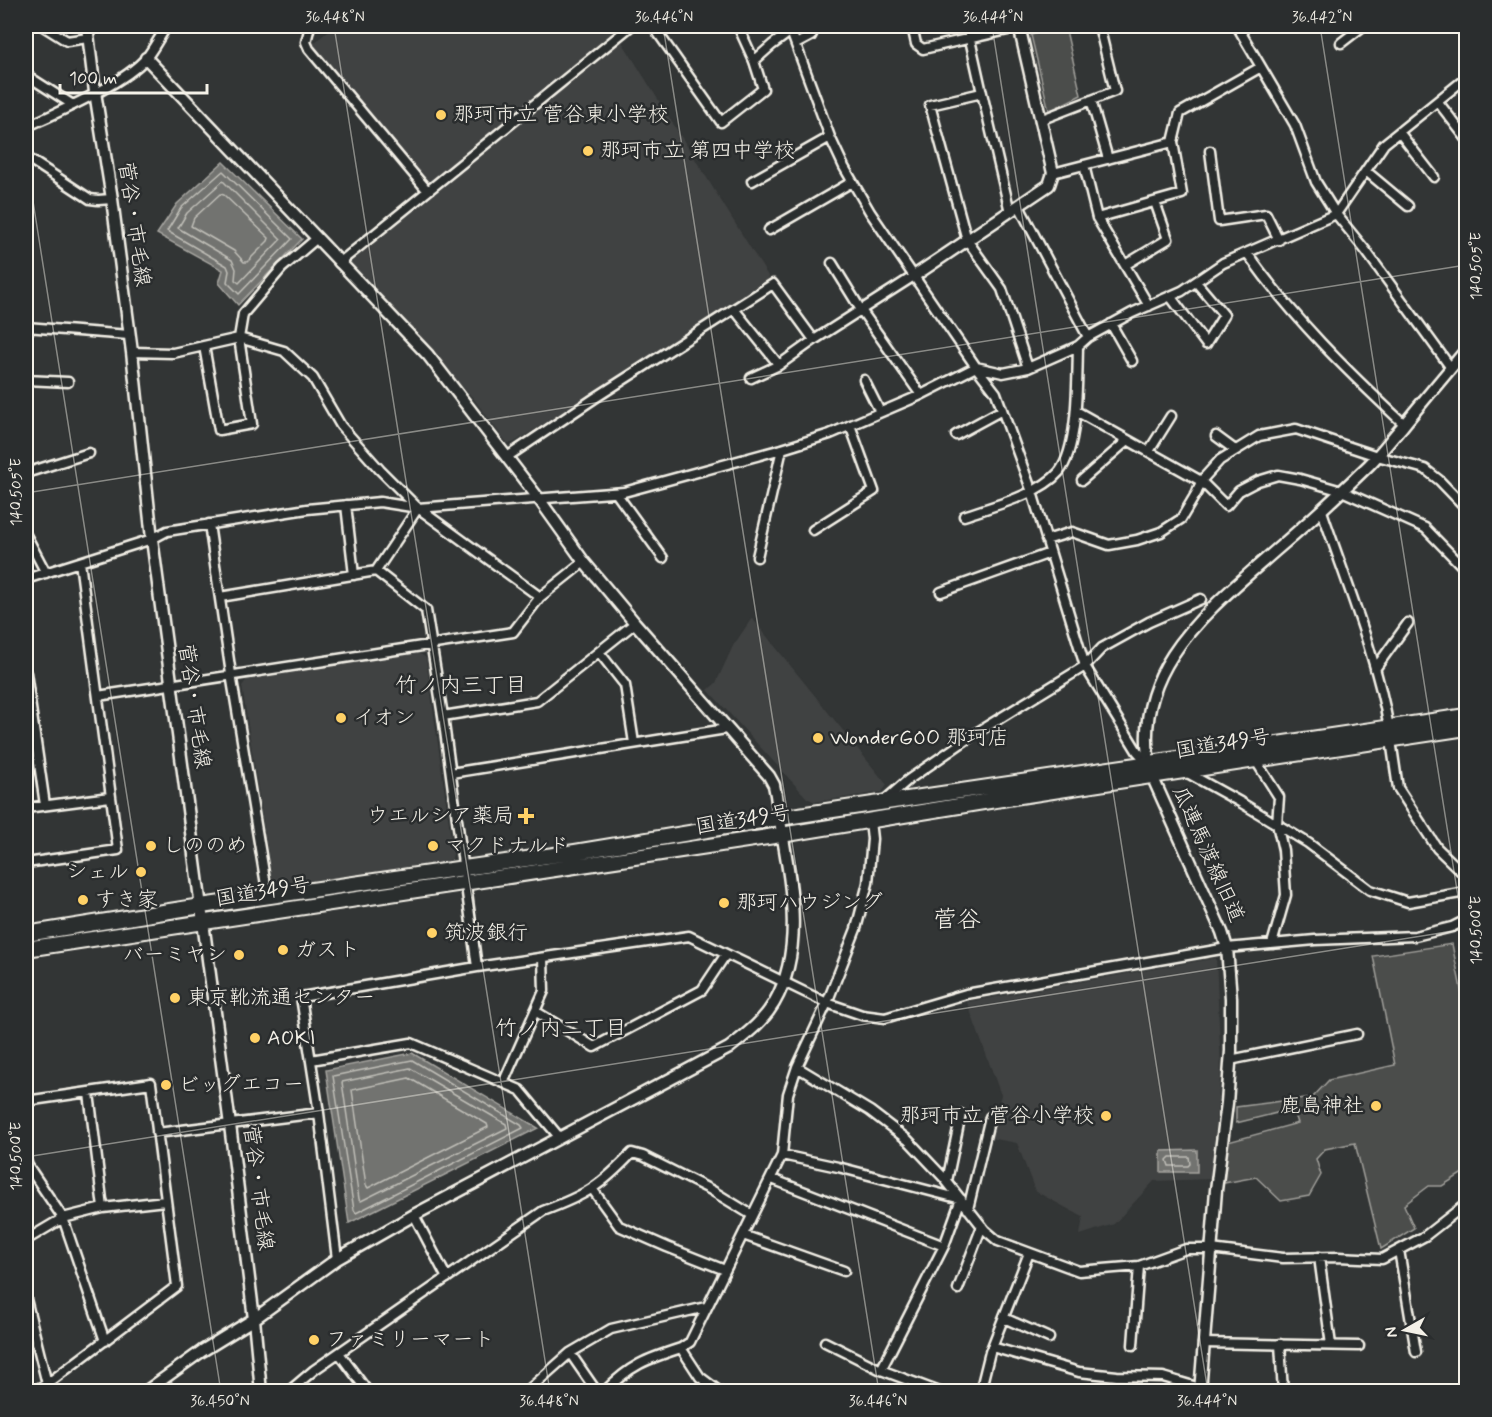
<svg xmlns="http://www.w3.org/2000/svg" width="1492" height="1417" viewBox="0 0 1492 1417" font-family="Mynerve,'Klee One',sans-serif">
<rect width="100%" height="100%" fill="#323535"/>
<filter id="ink" filterUnits="userSpaceOnUse"><feTurbulence type="fractalNoise" baseFrequency=".0167" numOctaves="2"/><feDisplacementMap in="SourceGraphic" scale="12" xChannelSelector="R" yChannelSelector="G"/><feConvolveMatrix kernelMatrix="1 2 1 2 8 2 1 2 1" color-interpolation-filters="sRGB"/></filter>
<g filter="url(#ink)">
<path fill="#404242" d="M334,26H621L427,186L313,44Z
M621,40L771,281L513,443H507L473,398L349,264Z
M752,618L887,785L882,792L815,802L807,798L708,690L716,683L733,646Z
M416,651L426,658L453,852L452,858L448,862L273,887L242,686L249,676Z
M1216,958L1221,1069L1211,1179L1154,1181L1114,1224L1080,1235L1083,1217L1035,1191L1017,1143L990,1138L1001,1095L967,1002Z"/>
<path fill="#4b4d4c" stroke="#a09f9a" stroke-width="1.5" d="M1065,26L1081,95L1049,111L1031,35Z
M1452,944L1466,1014V1171L1442,1186H1429L1404,1205L1414,1228L1381,1249L1355,1143L1325,1149L1316,1159L1321,1175L1309,1196L1281,1201L1256,1177L1224,1183L1228,1142L1298,1123L1293,1109L1236,1123V1107L1313,1097L1329,1080L1395,1065L1373,956Z"/>
<path fill="#727370" stroke="#a6a5a0" stroke-width="1.5" d="M223,162L302,239L238,305L219,283L223,270L157,234L177,204Z
M412,1053L538,1128L349,1223L326,1070Z
M1197,1150V1172H1161V1151Z"/>
<g fill="none" stroke-linecap="round" stroke-linejoin="round">
<path stroke="#c0bfb8" stroke-width="1.5" d="M223,171L292,239L239,294L227,282L229,271L227,266L167,231L181,208Z
M223,181L281,239L239,283L235,280L236,269L232,260L178,228L187,213Z
M220,194L224,195L269,238L268,241L247,262H244L234,251L191,226L194,218Z
M412,1060L521,1125L523,1128L356,1213L354,1210L333,1076Z
M410,1068L506,1124L507,1128L361,1201L359,1199L342,1082Z
M409,1078L487,1124L488,1127L368,1188L366,1185L352,1090Z
M1170,1157H1189L1190,1164L1188,1166H1169L1167,1160Z"/>
<defs>
<path id="minor" d="M43,26L67,41L88,38
M310,26L306,42L309,49L427,190
M653,26L721,122L763,89L754,61L738,26
M789,26L830,137L844,167L870,212L976,367L996,393L1032,492L1085,666L1137,751L1148,763
M912,26L916,44L923,49L1025,26
M967,26L982,93
M1237,26L1295,125L1316,182L1336,214L1366,251L1451,368
M1341,43L1363,26
M796,44L811,36L816,26
M754,61L772,45L791,31
M26,75L73,105
M1091,100L1108,159
M1438,102L1466,138
M1040,120L1115,91L1099,26
M26,127C58,112 124,84 147,57C154,48 160,36 167,26
M1399,132L1434,177
M1210,151L1219,221L1266,214L1279,240
M26,157L90,199L98,200L112,199
M1084,165L1097,218L1182,194L1173,142
M1366,171L1408,206
M1053,173L1173,142L1180,113L1261,67
M752,181L830,137
M1019,206L1088,337
M1010,212L982,93L930,105L967,240L1002,289L1028,368
M1097,218L1149,306
M769,230L852,182
M1247,253C1293,318 1346,370 1404,424
M339,263L631,26
M832,263L861,310L921,395
M1125,265L1168,239L1155,202
M1170,296L1206,344L1224,315L1196,282
M734,309L779,365L814,340L914,276
M1111,324L1132,361
M26,327L129,335
M204,346L219,430L252,424L239,338L243,314L282,268L316,239
M132,352L173,353L239,338L284,351L313,378L341,426L380,470L418,508L540,597
M751,378L779,365
M26,380L68,382
M864,380L880,412
M1076,411L1201,481L1220,460L1259,436L1296,429L1377,456L1425,469L1439,480L1466,508
M956,435L1002,410
M1216,436L1235,450
M1149,451L1171,416
M507,457L595,398L773,284L814,340
M26,473L89,453
M1082,480L1128,440
M616,493L663,558
M346,505L354,575
M1322,511C1346,582 1376,654 1389,728
M964,516C992,506 1039,495 1059,472C1079,448 1077,376 1078,346
M209,524L231,674L268,897
M813,530L874,491L850,425
M26,535L46,573
M1046,540L1072,532L1109,545L1137,540L1161,532L1181,519L1197,492L1201,481L1226,506L1239,491L1258,481L1278,475L1300,479L1342,491L1425,528L1466,570
M757,557L782,449
M376,571L426,610L443,716L477,967
M26,579L152,539L167,531L307,509L380,502L418,508L624,492L782,449L830,434L921,395L976,367L1003,373L1028,368L1078,346L1088,337L1132,313L1182,291L1223,263L1336,214L1384,144L1466,78
M941,592L1050,553
M220,597L376,571L418,508
M599,652L625,685L634,743
M1375,669L1408,623
M26,673L45,805
M98,696L513,632L540,597L584,562
M443,716L537,701L635,623
M1391,740L1398,788L1437,848L1466,876
M1256,761L1279,797L1277,824L1283,850L1286,895L1272,944
M1184,771L1240,802L1308,843L1370,890L1408,902L1466,892
M451,773L726,729
M884,801L908,780L976,733L1085,666L1102,648L1149,622L1201,599
M26,808L110,797
M26,863L118,850L80,562
M535,1011L594,1047L702,990L726,954
M311,1060L411,1043L520,1090L560,1138
M1230,1060L1357,1034
M797,1067L870,1111L908,1140L944,1178L985,1230L998,1241L1079,1271L1139,1266L1186,1249H1211L1283,1258L1338,1257L1382,1259L1425,1236L1466,1204
M504,1081L544,991L543,958
M89,1093L103,1208
M26,1101L151,1083L177,1286L47,1384L31,1392
M157,1133L319,1113
M782,1155L838,1167L961,1199L944,1246
M26,1160L28,1166L63,1218L105,1341
M772,1179L944,1246L881,1370L940,1392
M947,1181L961,1114
M593,1190L619,1226L667,1247L725,1270
M968,1209L990,1117
M414,1215L447,1278
M743,1235L844,1271
M26,1240L63,1218L103,1208L165,1201
M1399,1250L1416,1352
M1319,1257L1331,1345
M337,1259L319,1113L301,997L477,967L689,936L827,1003L862,1015L885,1018L966,994L1227,948L1315,940L1415,936L1452,927L1466,920
M958,1289L982,1226
M26,1299L47,1384L51,1392
M1004,1318L1049,1338
M825,1342L881,1370
M1203,1343L1359,1346
M1280,1344L1283,1392
M1133,1345L1139,1266
M992,1347L1079,1372L1117,1376L1163,1377L1200,1388L1233,1392
M339,1353L368,1392
M570,1353L597,1392
M288,1392L314,1370L543,1211C586,1195 601,1186 632,1153L643,1156L711,1190L752,1215
M526,1392L570,1353L611,1329L706,1307
M604,1392C630,1365 647,1359 681,1348
M720,1392L700,1377L681,1348L690,1342L782,1155L788,1094L797,1067L827,1003L856,929L868,883L872,839L870,821
M980,1392L990,1352L1029,1253"/>
<path id="tertiary" d="M87,26L95,92L112,199L132,352L152,539L230,1125L254,1319L261,1392
M914,276L1049,185L1053,173L1019,26
M145,1392L202,1351L254,1319L337,1259L414,1215L729,1048C745,1035 763,1022 774,1003C810,940 785,862 776,795L774,785L769,776L635,623L584,562L539,499L428,355L146,58
M1200,1392L1216,1190L1227,1103L1231,1051V998L1227,948L1222,932L1152,776C1125,673 1207,611 1275,551C1308,523 1339,494 1369,465C1381,453 1391,439 1402,427C1423,401 1445,375 1466,350"/>
<path id="trunk" d="M26,934L201,906L575,852L779,818L1466,716
M26,949L781,835L1020,796L1466,728"/>
</defs>
<use href="#minor" stroke="#f4f1e8" stroke-width="13"/>
<use href="#tertiary" stroke="#f4f1e8" stroke-width="15"/>
<use href="#trunk" stroke="#f4f1e8" stroke-width="18"/>
<use href="#minor" stroke="#2a2d2e" stroke-width="8"/>
<use href="#tertiary" stroke="#2a2d2e" stroke-width="10"/>
<use href="#trunk" stroke="#2a2d2e" stroke-width="14"/>
</g>
</g>
<path fill="none" stroke="#f4f1e8" stroke-width="1.5" stroke-opacity="0.45" d="M334,26L550,1392M663,26L879,1392M992,26L1208,1392M1320,26L1466,947M26,157L221,1392M26,493L1466,265M26,1157L1466,929"/>
<g fill="#ffd166" stroke="#2a2d2e" stroke-width="2">
<circle cx="441" cy="115" r="6"/>
<circle cx="588" cy="151" r="6"/>
<circle cx="341" cy="718" r="6"/>
<circle cx="818" cy="738" r="6"/>
<path d="M523 807h6v6h6v6h-6v6h-6v-6h-6v-6h6z"/>
<circle cx="151" cy="846" r="6"/>
<circle cx="433" cy="846" r="6"/>
<circle cx="141" cy="872" r="6"/>
<circle cx="83" cy="900" r="6"/>
<circle cx="724" cy="903" r="6"/>
<circle cx="432" cy="933" r="6"/>
<circle cx="283" cy="950" r="6"/>
<circle cx="239" cy="955" r="6"/>
<circle cx="175" cy="998" r="6"/>
<circle cx="255" cy="1038" r="6"/>
<circle cx="166" cy="1085" r="6"/>
<circle cx="1376" cy="1106" r="6"/>
<circle cx="1106" cy="1116" r="6"/>
<circle cx="314" cy="1340" r="6"/>
</g>
<g text-anchor="middle" dominant-baseline="central" stroke-width="5" stroke-linejoin="round" paint-order="stroke">
<g font-size="21" fill="#f4f1e8" stroke="#2a2d2e" text-anchor="start">
<text x="453" y="115">那珂市立 菅谷東小学校</text>
<text x="600" y="151">那珂市立 第四中学校</text>
<text x="353" y="718">イオン</text>
<text x="830" y="738">WonderGOO 那珂店</text>
<text x="514" y="816" text-anchor="end">ウエルシア薬局</text>
<text x="163" y="846">しののめ</text>
<text x="445" y="846">マクドナルド</text>
<text x="129" y="872" text-anchor="end">シェル</text>
<text x="95" y="900">すき家</text>
<text x="736" y="903">那珂ハウジング</text>
<text x="444" y="933">筑波銀行</text>
<text x="295" y="950">ガスト</text>
<text x="227" y="955" text-anchor="end">バーミヤン</text>
<text x="187" y="998">東京靴流通センター</text>
<text x="267" y="1038">AOKI</text>
<text x="178" y="1085">ビッグエコー</text>
<text x="1364" y="1106" text-anchor="end">鹿島神社</text>
<text x="1094" y="1116" text-anchor="end">那珂市立 菅谷小学校</text>
<text x="326" y="1340">ファミリーマート</text>
</g>
<g font-size="21" fill="#f4f1e8" stroke="#2a2d2e">
<text transform="translate(134 224) rotate(82)">菅谷・市毛線</text>
<text transform="translate(194 706) rotate(82)">菅谷・市毛線</text>
<text transform="translate(1223 744) rotate(-9)">国道349号</text>
<text transform="translate(743 820) rotate(-9)">国道349号</text>
<text transform="translate(1208 854) rotate(66)">瓜連馬渡線旧道</text>
<text transform="translate(263 892) rotate(-9)">国道349号</text>
<text transform="translate(258 1188) rotate(83)">菅谷・市毛線</text>
</g>
<g font-size="22" fill="#f4f1e8" stroke="#2a2d2e">
<text x="461" y="686">竹ノ内三丁目</text>
<text x="561" y="1029">竹ノ内二丁目</text>
</g>
<g font-size="24" fill="#f4f1e8" stroke="#2a2d2e">
<text x="957" y="920">菅谷</text>
</g>
</g>
<rect width="1492" height="1417" fill="none" stroke="#2a2d2e" stroke-width="66"/>
<g transform="translate(1405 1330) rotate(261)" stroke="#2a2d2e" stroke-width="4.5" paint-order="stroke">
<path d="M0-4.5L10 22L0 15L-10 22Z" fill="#f4f1e8"/>
<text y="-9" font-size="16" font-weight="bold" text-anchor="middle" fill="#f4f1e8">N</text>
</g>
<path d="M60 84v9h147v-9" fill="none" stroke="#f4f1e8" stroke-width="3"/>
<text x="69" y="84" font-size="18" fill="#f4f1e8" stroke="#2a2d2e" stroke-width="4.5" paint-order="stroke">100 m</text>
<rect x="33" y="33" width="1426" height="1351" fill="none" stroke="#f4f1e8" stroke-width="2"/>
<g font-size="15" text-anchor="middle" fill="#f4f1e8">
<text x="335" y="22">36.448°N</text>
<text x="664" y="22">36.446°N</text>
<text x="993" y="22">36.444°N</text>
<text x="1322" y="22">36.442°N</text>
<text transform="translate(1476 266) rotate(-90)" y="5">140.505°E</text>
<text transform="translate(16 492) rotate(-90)" y="5">140.505°E</text>
<text transform="translate(1476 930) rotate(-90)" y="5">140.500°E</text>
<text transform="translate(16 1156) rotate(-90)" y="5">140.500°E</text>
<text x="220" y="1406">36.450°N</text>
<text x="549" y="1406">36.448°N</text>
<text x="878" y="1406">36.446°N</text>
<text x="1207" y="1406">36.444°N</text>
</g>
</svg>
